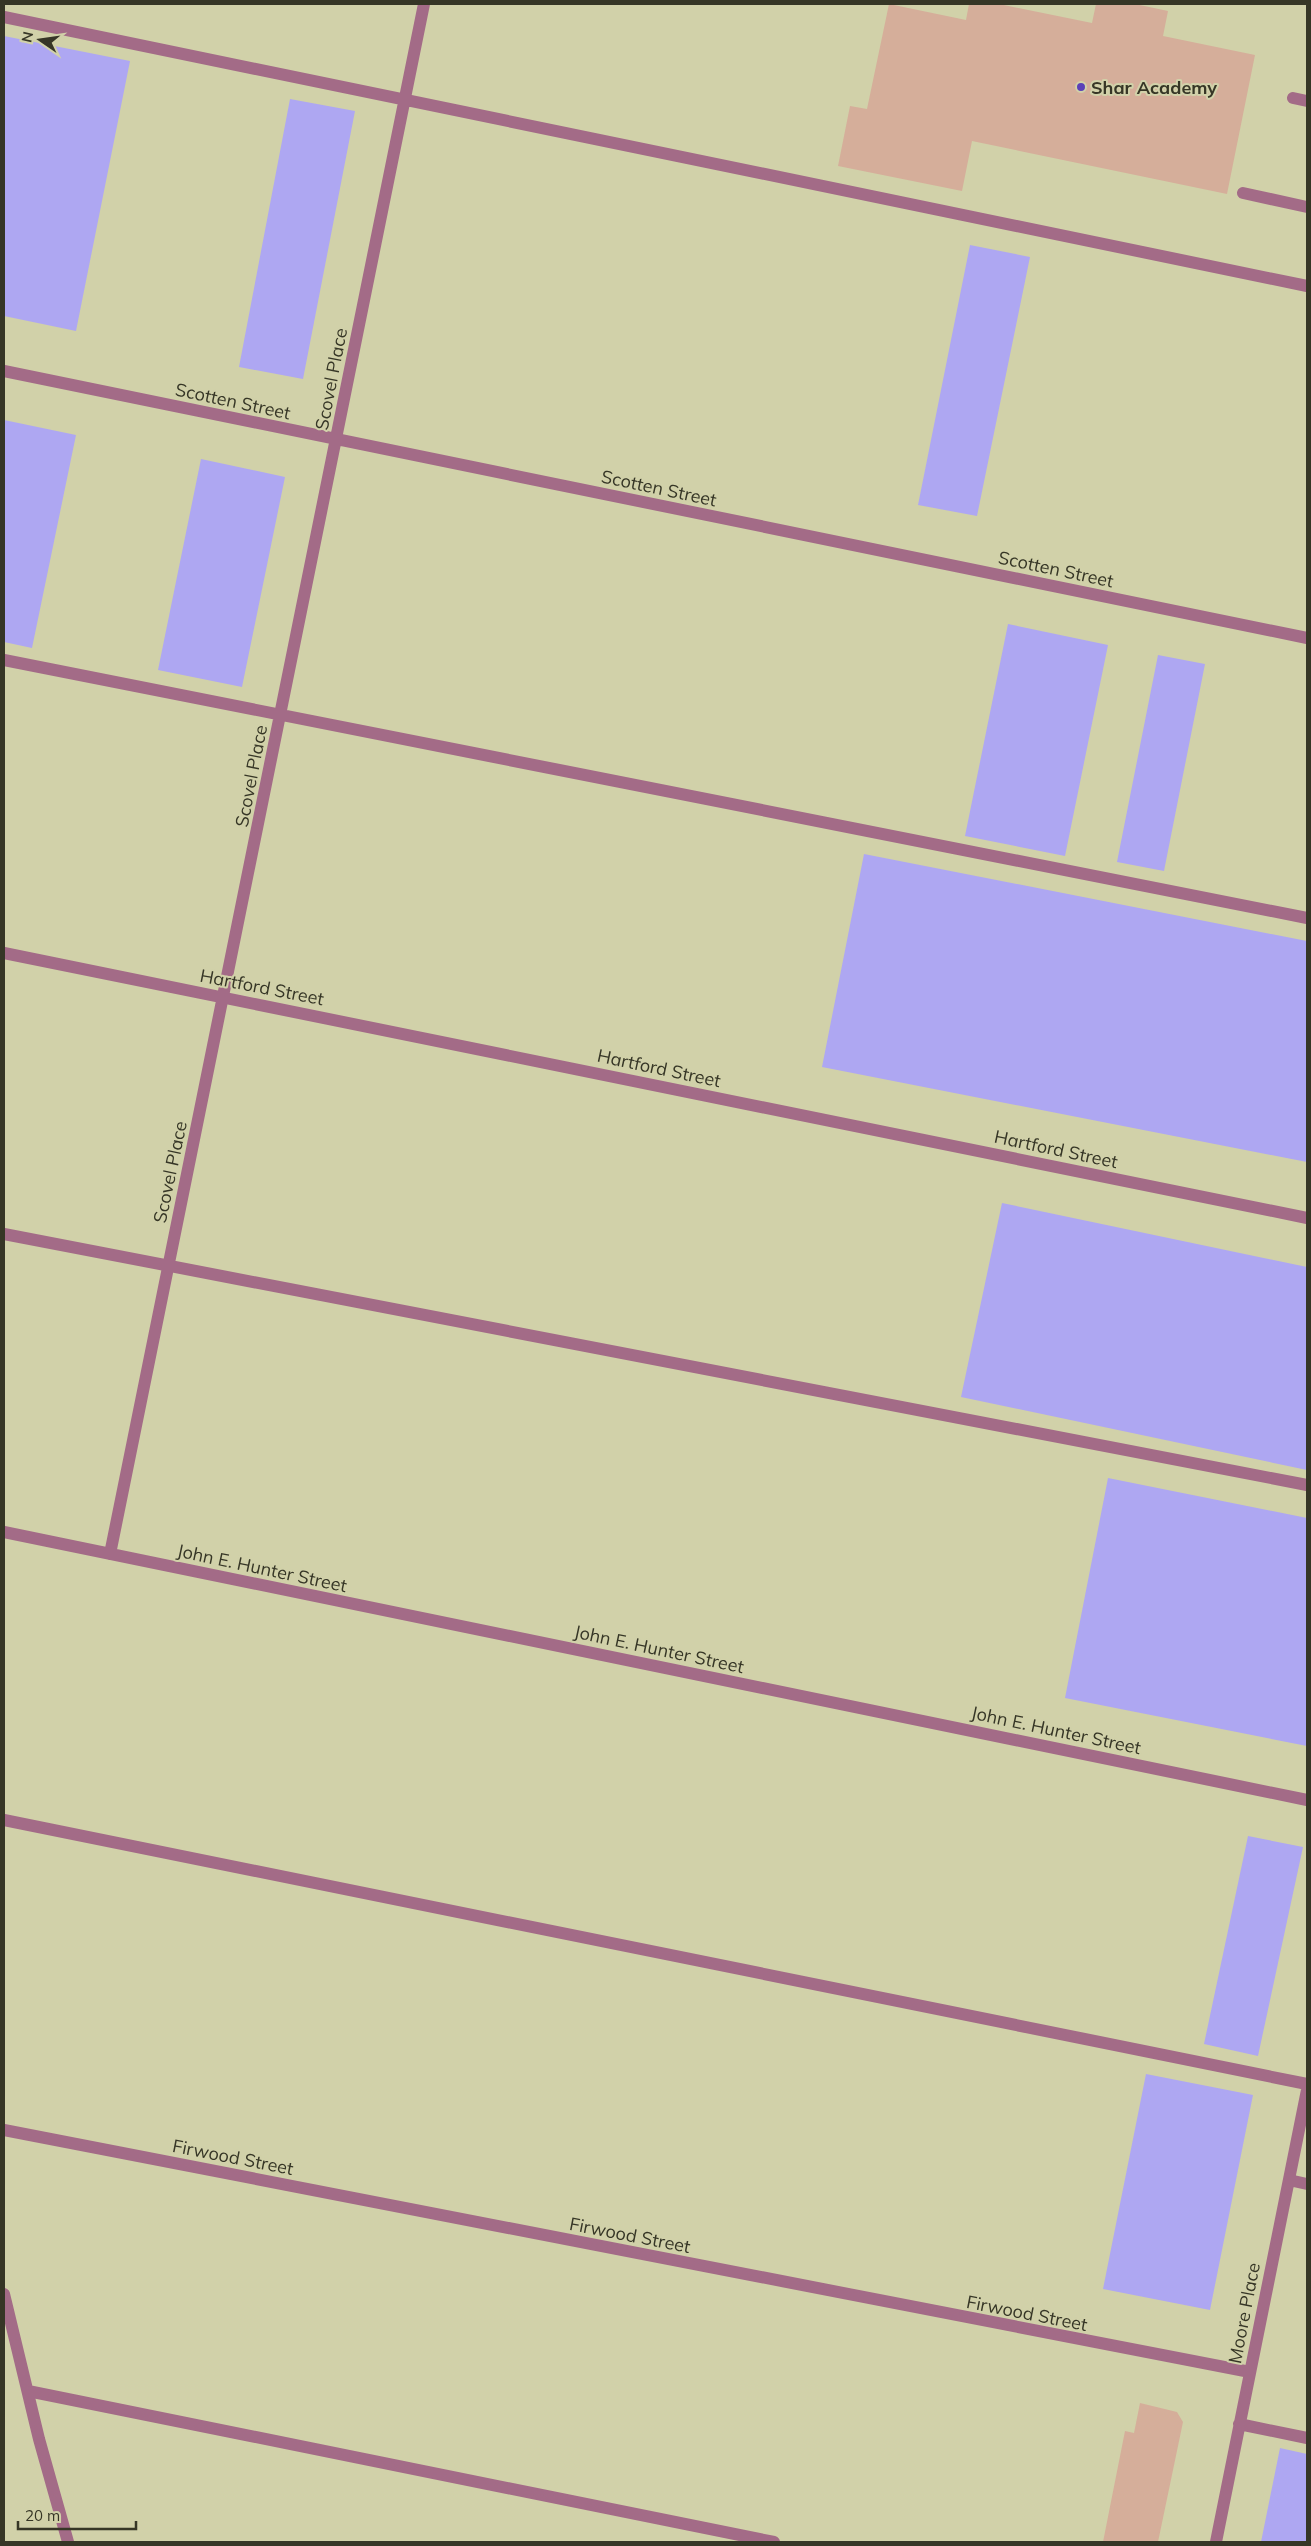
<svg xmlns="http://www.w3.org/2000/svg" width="1311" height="2546" viewBox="0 0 1311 2546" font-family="Mulish,sans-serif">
<rect width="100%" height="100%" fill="#d1d1a9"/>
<path fill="#aea7f2" d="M4,36L130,61L76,331L4,316Z
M290,99L355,111L303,379L239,367Z
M970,245L1030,257L977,516L918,505Z
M4,420L76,435L32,648L4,642Z
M201,459L285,477L242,687L158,670Z
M1008,624L1108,645L1065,856L965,836Z
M1158,655L1205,664L1164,871L1117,862Z
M864,854L1307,941V1162L822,1067Z
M1002,1203L1307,1267V1470L961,1397Z
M1108,1478L1307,1518V1746L1065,1698Z
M1248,1836L1303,1847L1258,2056L1204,2044Z
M1146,2074L1253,2095L1210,2310L1103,2289Z
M1280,2448L1307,2454V2542H1261Z"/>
<path fill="#d5ae9a" d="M889,4L966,20L969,4H999L1092,23L1096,4H1135L1168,11L1163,36L1255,55L1227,194L972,141L962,191L838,166L850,106L867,109Z
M1140,2403L1177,2412L1183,2422L1158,2542H1103L1125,2431L1134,2433Z"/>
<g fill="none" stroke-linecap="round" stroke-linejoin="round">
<path stroke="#a36b87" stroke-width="12" d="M4,17L1307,286
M1293,98L1307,101
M1243,193L1307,207
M4,371L1307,638
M4,660L1307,918
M4,953L1307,1218
M4,1234L1307,1485
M4,1532L1307,1800
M110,1554L424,4
M4,1820L1307,2084
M4,2130L1250,2372
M1289,2180L1307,2184
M4,2294L39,2439L68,2542
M28,2391L774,2542
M1239,2424L1307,2438
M1216,2542L1307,2090"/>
</g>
<circle fill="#5b40b8" stroke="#d1d1a9" stroke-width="2" cx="1081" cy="87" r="5"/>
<g text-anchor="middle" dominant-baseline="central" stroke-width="4" stroke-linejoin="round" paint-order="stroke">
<g font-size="18" font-weight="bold" fill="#363626" stroke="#d1d1a9" text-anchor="start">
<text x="1091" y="87">Shar Academy</text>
</g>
<g font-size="18" fill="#363626" stroke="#d1d1a9">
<text transform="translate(331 379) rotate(-79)">Scovel Place</text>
<text transform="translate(233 401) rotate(12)">Scotten Street</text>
<text transform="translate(659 488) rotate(12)">Scotten Street</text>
<text transform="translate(1056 569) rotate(12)">Scotten Street</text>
<text transform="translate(251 776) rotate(-79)">Scovel Place</text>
<text transform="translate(262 987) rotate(11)">Hartford Street</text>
<text transform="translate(659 1068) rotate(12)">Hartford Street</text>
<text transform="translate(1056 1149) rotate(12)">Hartford Street</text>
<text transform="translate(170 1172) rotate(-78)">Scovel Place</text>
<text transform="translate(262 1568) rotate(12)">John E. Hunter Street</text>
<text transform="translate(659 1649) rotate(12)">John E. Hunter Street</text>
<text transform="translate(1056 1730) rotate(12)">John E. Hunter Street</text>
<text transform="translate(233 2157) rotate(11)">Firwood Street</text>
<text transform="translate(630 2235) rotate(11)">Firwood Street</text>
<text transform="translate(1027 2313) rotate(11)">Firwood Street</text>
<text transform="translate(1244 2313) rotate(-79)">Moore Place</text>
</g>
</g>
<rect width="1311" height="2546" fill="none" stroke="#363626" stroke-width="10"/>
<g transform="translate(40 40) rotate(283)" stroke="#d1d1a9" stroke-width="4" paint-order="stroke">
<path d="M0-4L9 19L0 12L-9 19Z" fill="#363626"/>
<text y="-8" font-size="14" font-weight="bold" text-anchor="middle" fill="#363626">N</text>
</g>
<path d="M18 2521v8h118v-8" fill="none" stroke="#363626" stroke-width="2.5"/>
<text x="25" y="2521" font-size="15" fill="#363626" stroke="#d1d1a9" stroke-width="4" paint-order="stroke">20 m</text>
</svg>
